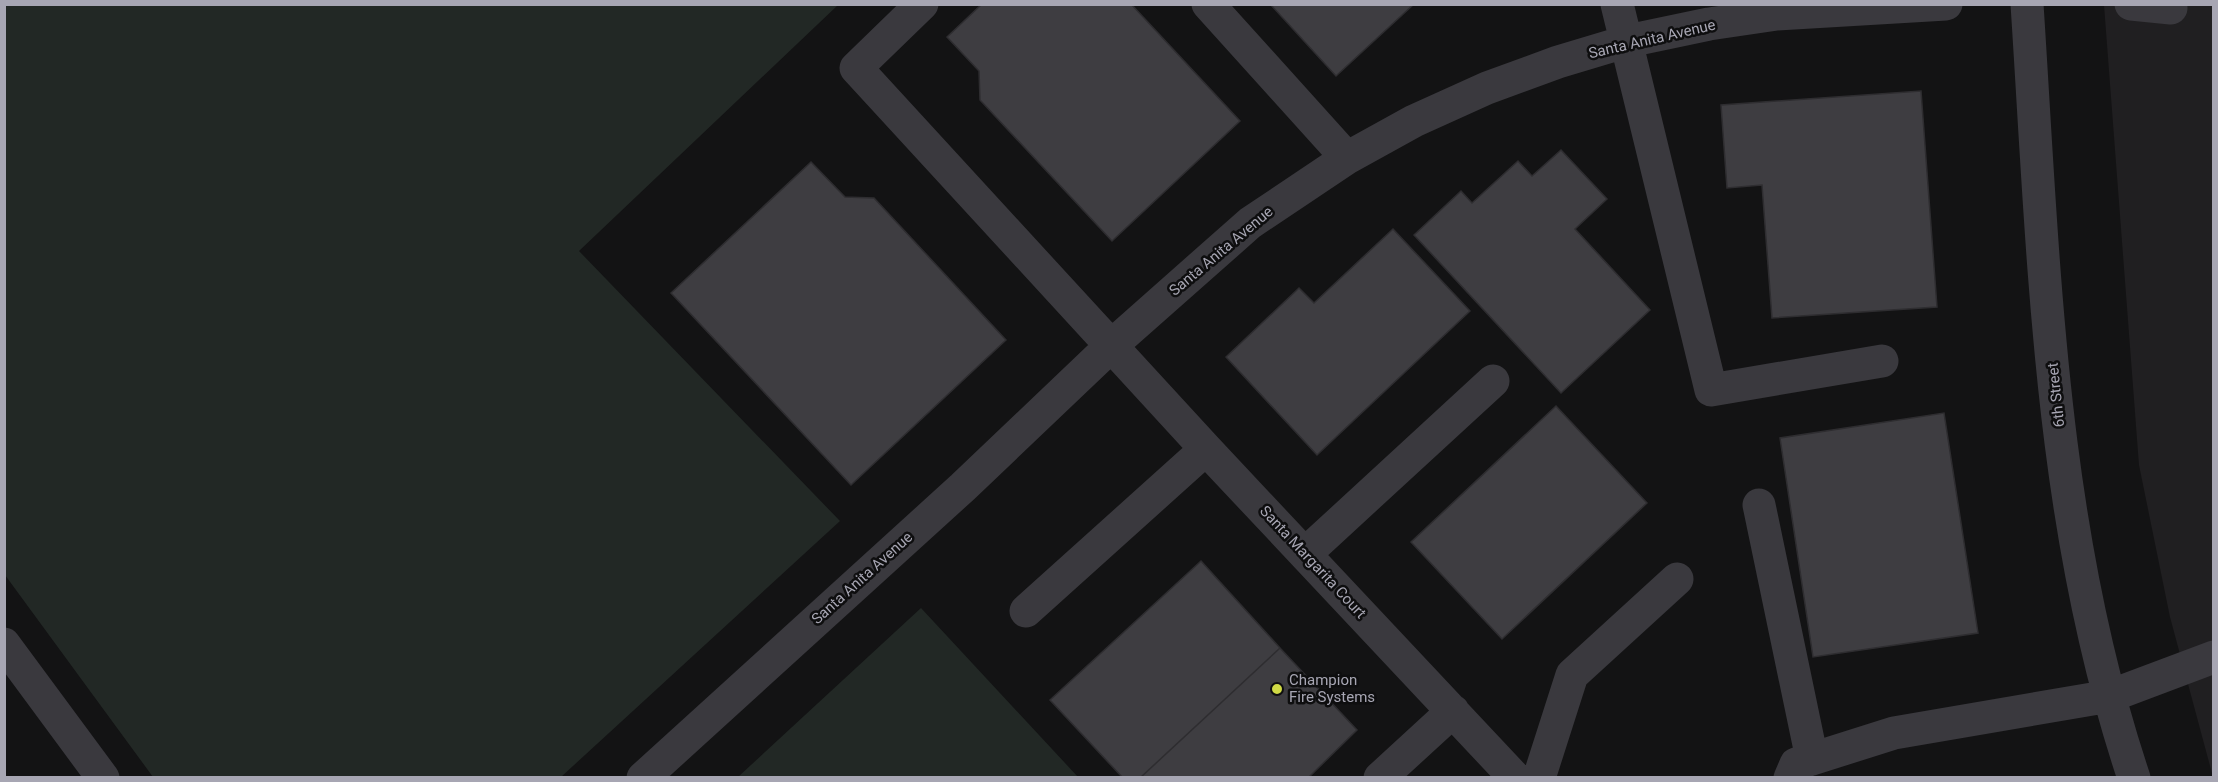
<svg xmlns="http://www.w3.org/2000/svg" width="2218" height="782" viewBox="0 0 2218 782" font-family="Roboto,sans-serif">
<rect width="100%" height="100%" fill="#131314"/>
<path fill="#201f21" d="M2104,5H2213V777L2170,617L2139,465Z"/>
<path fill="#222825" d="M4,5H838L579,251L840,521L561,777H153L5,575Z
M921,608L1078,777H738Z"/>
<path fill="#3e3d41" stroke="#2e2d30" stroke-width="1.5" d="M982,4H1131L1240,121L1112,241L980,100L979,71L947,37Z
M1270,4H1414L1336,76Z
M1921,91L1937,307L1772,318L1762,185L1727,188L1721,105Z
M1561,150L1607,199L1575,229L1650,310L1561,393L1414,235L1461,191L1472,203L1518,161L1532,176Z
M811,162L845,197L874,198L1006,340L851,485L671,293Z
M1393,229L1470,311L1317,455L1226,357L1299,288L1314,303Z
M1556,406L1647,503L1502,639L1411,542Z
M1944,413L1978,633L1813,657L1780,438Z
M1201,561L1280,648L1140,778H1123L1050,700Z
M1280,648L1357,730L1308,778H1140Z"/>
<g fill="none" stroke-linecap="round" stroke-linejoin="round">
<path stroke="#3a393e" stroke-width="33" d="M922,4L856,68L1206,449L1515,778
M1208,4L1347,158
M1617,4L1711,390L1882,361
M2027,4C2044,264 2050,528 2134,778
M2131,4L2171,8
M1759,505L1812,759
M1305,554L1493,381
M1026,611L1206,449
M4,644L103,778
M643,778L963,487L1111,346L1250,223L1347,158L1414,121L1487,88L1558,62L1628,41L1709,24L1777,14L1946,4
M1380,778L1453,711
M1539,778L1572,675L1677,579
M1790,778L1796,764L1894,733L2110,696L2214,657"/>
</g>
<circle fill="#d0da45" stroke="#0e0e0f" stroke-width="2" cx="1277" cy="689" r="6"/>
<g text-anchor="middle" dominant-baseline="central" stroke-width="5" stroke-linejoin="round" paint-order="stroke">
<g font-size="15" fill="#a7a6b3" stroke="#0e0e0f">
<text transform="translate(1652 39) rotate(-13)">Santa Anita Avenue</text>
<text transform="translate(1221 251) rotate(-40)">Santa Anita Avenue</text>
<text transform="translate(2056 395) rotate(-96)">6th Street</text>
<text transform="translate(1313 562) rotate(47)">Santa Margarita Court</text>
<text transform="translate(862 578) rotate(-42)">Santa Anita Avenue</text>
</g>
<g font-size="15" fill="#a7a6b3" stroke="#0e0e0f" text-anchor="start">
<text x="1289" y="680">Champion<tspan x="1289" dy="17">Fire Systems</tspan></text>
</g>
</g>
<rect width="2218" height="782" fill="none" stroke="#a7a6b3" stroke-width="12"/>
</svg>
